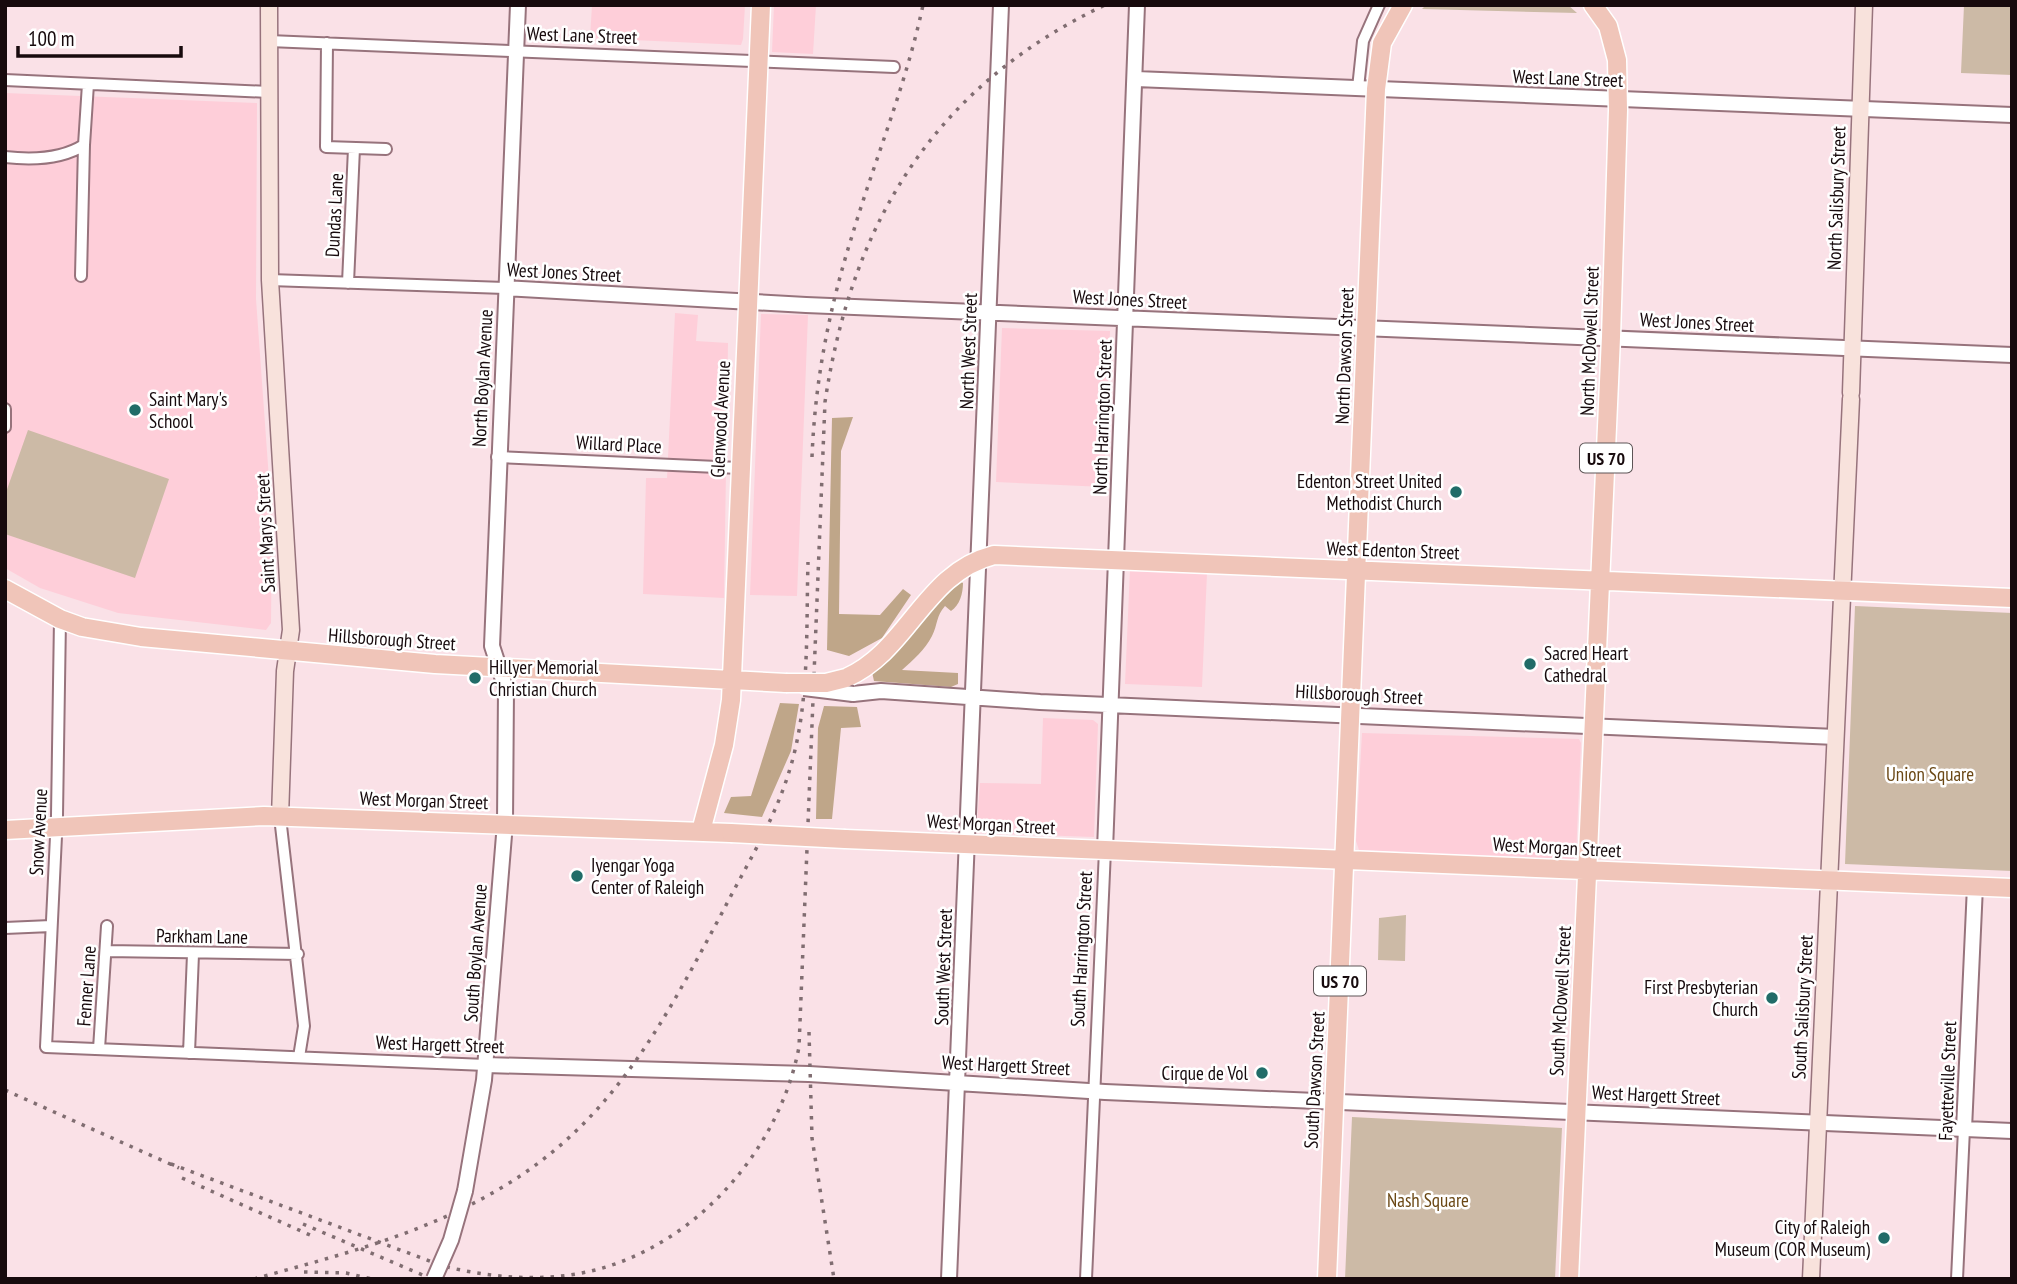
<svg xmlns="http://www.w3.org/2000/svg" width="2017" height="1284" viewBox="0 0 2017 1284" font-family="'PT Sans Narrow',sans-serif">
<rect width="100%" height="100%" fill="#fae1e7"/>
<path fill="#feced9" d="M592,5H745L743,39L741,45L590,38Z
M774,5H816L813,54L772,52Z
M5,93L257,103L256,299L272,521L271,623L266,630L118,613L40,588L5,568Z
M675,313L698,315L696,341L728,343L724,598L643,594L646,478H667Z
M761,314L808,315L797,596L750,595Z
M1002,328L1110,331L1104,487L996,482Z
M1130,569L1207,573L1202,687L1125,684Z
M1043,718L1093,720L1098,724L1094,837L979,833L977,824L980,783L1041,784Z
M1362,733L1579,739L1581,743L1576,856L1572,859L1499,857L1359,850L1356,841Z"/>
<path fill="#ccbaa6" d="M1426,5H1568L1577,13L1422,9Z
M1964,5H2012V75L1961,73Z
M28,430L169,479L135,578L5,534V495Z
M1855,606L2012,613V871L1845,864Z
M1406,915L1405,961L1378,960L1379,918Z
M1352,1117L1562,1128L1555,1279H1345Z"/>
<path fill="#bfa689" d="M853,417L841,451L839,614L880,615L903,589L911,595L882,638L849,656L827,650L832,418Z
M954,578L963,583C963,593 960,605 951,611L945,606C936,616 938,624 932,636C925,650 913,660 902,670L958,673V684L951,687L874,681L872,672Z
M780,703L799,704L791,751L762,817L724,813L731,797L751,796Z
M824,706L857,707L861,727L841,728L832,819H816L818,728Z"/>
<g fill="none" stroke-linecap="round" stroke-linejoin="round">
<defs>
<path id="minor" d="M269,41L894,67
M327,43L326,147L386,149
M5,80L269,92
M1358,88L1363,41L1379,5
M5,157C31,160 62,159 84,145L88,84
M81,276L84,145
M270,280L505,288
M348,283L354,148
M5,409V427
M497,457L739,468
M60,619L57,815L46,1047L486,1065
M280,817L304,1026L299,1057
M5,928L51,926
M106,951L298,954
M99,1049L107,926
M189,1053L193,954
M1086,1279L1105,850
M1957,1279L1964,1129"/>
<path id="tertiary" d="M1136,79L2012,115
M505,288L806,305L2012,355
M853,694L881,691L1040,702L1836,737
M1105,850L1137,5
M486,1065L809,1074L1105,1092L2012,1131
M1964,1129L1975,886
M465,1191L484,1080L505,823L506,689L492,646L518,5
M949,1279L1001,5"/>
<path id="secondary" d="M269,5L270,280L291,630L285,671L280,817
M1851,393L1864,5
M1811,1279L1851,399"/>
<path id="primary" d="M5,589L60,619L82,627L141,637L435,664L786,683
M846,678C909,650 924,573 994,555L2012,598
M5,830L264,816L731,833
M701,831L724,745L731,700L761,5
M845,839L2012,888
M1327,1279L1376,89L1382,43L1403,5
M1569,1279L1611,337L1618,110L1617,60L1608,26L1593,5"/>
</defs>
<use href="#minor" stroke="#97737c" stroke-width="14"/>
<use href="#tertiary" stroke="#97737c" stroke-width="18"/>
<use href="#secondary" stroke="#97737c" stroke-width="19"/>
<use href="#primary" stroke="#fff" stroke-width="21"/>
<use href="#minor" stroke="#fff" stroke-width="10"/>
<use href="#tertiary" stroke="#fff" stroke-width="14"/>
<use href="#secondary" stroke="#f8e2dc" stroke-width="16"/>
<use href="#primary" stroke="#f0c5b9" stroke-width="18"/>
<path stroke="#806d71" stroke-width="3.5" stroke-dasharray="3.5 7" stroke-linecap="butt" d="M812,457C815,381 829,309 852,236C875,159 906,85 923,5
M809,1032L812,1138L834,1279
M5,1090L179,1168
M171,1164L443,1266C484,1276 527,1281 570,1275C684,1259 778,1157 799,1047L825,402C852,221 936,85 1105,5
M182,1178L310,1235
M303,1224L432,1279
M304,1272L346,1273L372,1279
M254,1279C340,1255 424,1234 501,1188C614,1121 664,1021 723,911C746,866 774,821 789,772C810,706 806,630 808,562"/>
<defs>
<path id="tertiary-bridge" d="M804,688L853,694
M434,1279L451,1240L465,1191"/>
<path id="primary-bridge" d="M786,683H826L846,678
M731,833L845,839"/>
</defs>
<use href="#tertiary-bridge" stroke="#97737c" stroke-width="18" stroke-linecap="butt"/>
<use href="#primary-bridge" stroke="#fff" stroke-width="21" stroke-linecap="butt"/>
<use href="#tertiary-bridge" stroke="#fff" stroke-width="14"/>
<use href="#primary-bridge" stroke="#f0c5b9" stroke-width="18"/>
</g>
<g fill="#216c68" stroke="#fff" stroke-width="2.5">
<circle cx="135" cy="410" r="7"/>
<circle cx="1456" cy="492" r="7"/>
<circle cx="1530" cy="664" r="7"/>
<circle cx="475" cy="678" r="7"/>
<circle cx="577" cy="876" r="7"/>
<circle cx="1772" cy="998" r="7"/>
<circle cx="1262" cy="1073" r="7"/>
<circle cx="1884" cy="1238" r="7"/>
</g>
<g text-anchor="middle" dominant-baseline="central" stroke-width="5" stroke-linejoin="round" paint-order="stroke">
<g fill="#fff" stroke="#5d5456" stroke-width="2">
<rect x="1580" y="443.5" width="52" height="29" rx="5"/>
<rect x="1314" y="966.5" width="52" height="29" rx="5"/>
</g>
<g font-size="18" font-weight="bold" fill="#170a0d">
<text x="1606" y="458">US 70</text>
<text x="1340" y="981">US 70</text>
</g>
<g font-size="19" fill="#170a0d" stroke="#fff">
<text transform="translate(582 35) rotate(2)">West Lane Street</text>
<text transform="translate(1568 78) rotate(2)">West Lane Street</text>
<text transform="translate(1836 198) rotate(-88)">North Salisbury Street</text>
<text transform="translate(334 215) rotate(-87)">Dundas Lane</text>
<text transform="translate(564 272) rotate(3)">West Jones Street</text>
<text transform="translate(1130 299) rotate(3)">West Jones Street</text>
<text transform="translate(1697 322) rotate(3)">West Jones Street</text>
<text transform="translate(1589 341) rotate(-88)">North McDowell Street</text>
<text transform="translate(968 351) rotate(-88)">North West Street</text>
<text transform="translate(1344 356) rotate(-88)">North Dawson Street</text>
<text transform="translate(482 378) rotate(-87)">North Boylan Avenue</text>
<text transform="translate(1102 417) rotate(-88)">North Harrington Street</text>
<text transform="translate(720 419) rotate(-87)">Glenwood Avenue</text>
<text transform="translate(619 444) rotate(3)">Willard Place</text>
<text transform="translate(265 533) rotate(-93)">Saint Marys Street</text>
<text transform="translate(1393 550) rotate(2)">West Edenton Street</text>
<text transform="translate(392 639) rotate(4)">Hillsborough Street</text>
<text transform="translate(1359 694) rotate(3)">Hillsborough Street</text>
<text transform="translate(424 800) rotate(2)">West Morgan Street</text>
<text transform="translate(991 824) rotate(3)">West Morgan Street</text>
<text transform="translate(38 832) rotate(-87)">Snow Avenue</text>
<text transform="translate(1557 847) rotate(3)">West Morgan Street</text>
<text transform="translate(202 936) rotate(1)">Parkham Lane</text>
<text transform="translate(1081 949) rotate(-87)">South Harrington Street</text>
<text transform="translate(475 953) rotate(-86)">South Boylan Avenue</text>
<text transform="translate(943 967) rotate(-88)">South West Street</text>
<text transform="translate(86 986) rotate(-86)">Fenner Lane</text>
<text transform="translate(1560 1001) rotate(-87)">South McDowell Street</text>
<text transform="translate(1802 1007) rotate(-87)">South Salisbury Street</text>
<text transform="translate(440 1044) rotate(2)">West Hargett Street</text>
<text transform="translate(1006 1065) rotate(3)">West Hargett Street</text>
<text transform="translate(1314 1080) rotate(-87)">South Dawson Street</text>
<text transform="translate(1947 1081) rotate(-88)">Fayetteville Street</text>
<text transform="translate(1656 1095) rotate(3)">West Hargett Street</text>
</g>
<g font-size="19" fill="#170a0d" stroke="#fff" text-anchor="start">
<text x="149" y="399">Saint Mary's<tspan x="149" dy="22">School</tspan></text>
<text x="1442" y="481" text-anchor="end">Edenton Street United<tspan x="1442" dy="22">Methodist Church</tspan></text>
<text x="1544" y="653">Sacred Heart<tspan x="1544" dy="22">Cathedral</tspan></text>
<text x="489" y="667">Hillyer Memorial<tspan x="489" dy="22">Christian Church</tspan></text>
<text x="591" y="865">Iyengar Yoga<tspan x="591" dy="22">Center of Raleigh</tspan></text>
<text x="1758" y="987" text-anchor="end">First Presbyterian<tspan x="1758" dy="22">Church</tspan></text>
<text x="1248" y="1073" text-anchor="end">Cirque de Vol</text>
<text x="1870" y="1227" text-anchor="end">City of Raleigh<tspan x="1870" dy="22">Museum (COR Museum)</tspan></text>
</g>
<g font-size="19" fill="#6b4815" stroke="#fff">
<text x="1930" y="774">Union Square</text>
<text x="1428" y="1200">Nash Square</text>
</g>
</g>
<rect width="2017" height="1284" fill="none" stroke="#170a0d" stroke-width="14"/>
<path d="M18 46v10h163v-10" fill="none" stroke="#170a0d" stroke-width="3.5"/>
<text x="28" y="46" font-size="21" fill="#170a0d" stroke="#ffffff" stroke-width="5" paint-order="stroke">100 m</text>
</svg>
